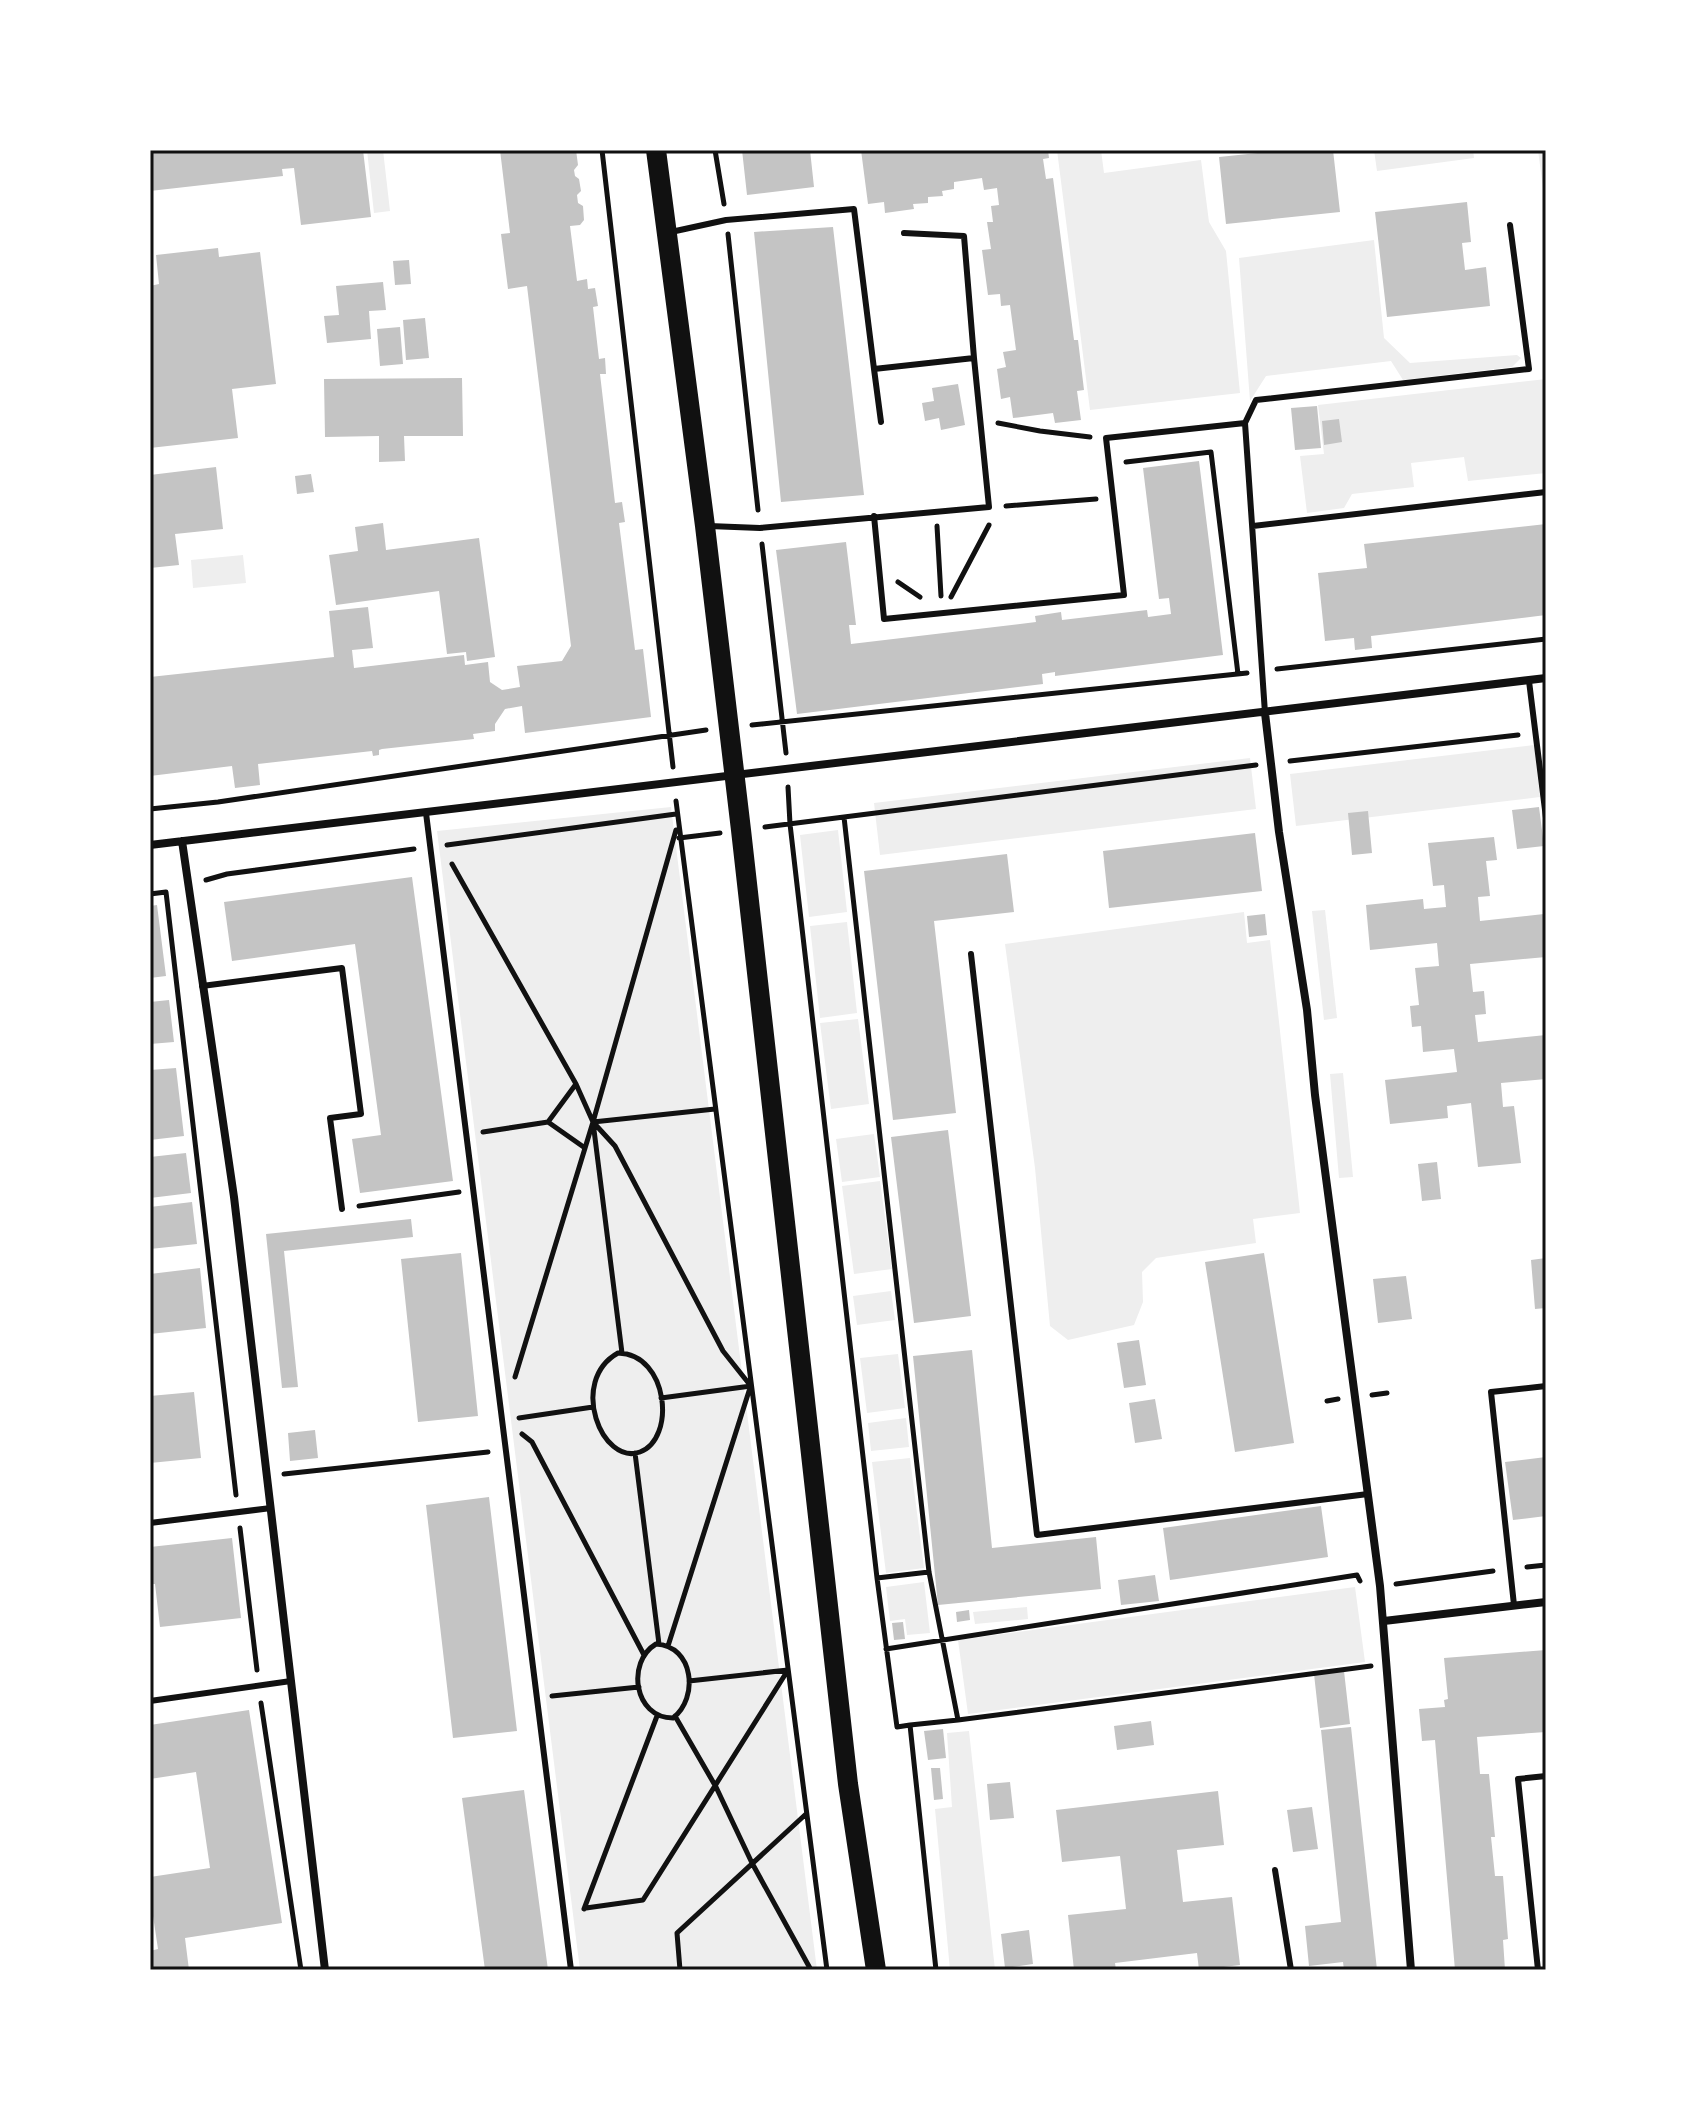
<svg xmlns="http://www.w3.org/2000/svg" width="1696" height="2120" viewBox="0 0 1696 2120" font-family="'PT Serif',serif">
<rect width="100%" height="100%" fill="#fff"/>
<path fill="#eee" d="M367,150H383L390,211L374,213Z
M1057,150H1101L1104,173L1201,160L1209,222L1226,251L1240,393L1090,410Z
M1374,150H1473L1474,158L1377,171Z
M1538,150H1546V211Z
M1374,240L1384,338L1410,363L1517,355L1521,358L1512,367L1403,380L1391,361L1266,376L1250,401L1239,258Z
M1546,379V473L1468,481L1464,457L1411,463L1414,487L1352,494L1344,508L1307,513L1300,456L1324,454L1318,405Z
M243,555L246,583L193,588L191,560Z
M1534,745L1540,797L1296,826L1290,774Z
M1250,758L1256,809L880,855L874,803Z
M671,807L817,1970H580L437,831Z
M838,830L847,912L809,917L800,835Z
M1325,910L1337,1018L1324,1020L1312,911Z
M1244,912L1247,943L1270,940L1300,1213L1253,1219L1256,1243L1156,1258L1142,1272L1143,1302L1134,1325L1068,1340L1050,1326L1035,1168L1005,944Z
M847,922L857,1013L820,1018L810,926Z
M858,1019L869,1104L831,1109L820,1023Z
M1343,1073L1353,1177L1339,1178L1330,1074Z
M874,1134L880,1177L842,1182L836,1139Z
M880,1181L892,1269L854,1274L842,1186Z
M891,1291L895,1320L857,1325L853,1296Z
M898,1354L905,1408L867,1413L860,1358Z
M906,1418L909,1447L871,1451L868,1423Z
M910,1458L924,1568L886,1573L872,1462Z
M924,1582L930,1633L907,1635L905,1619L890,1621L886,1587Z
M1355,1587L1365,1662L968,1714L958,1640Z
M1027,1607L1028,1619L975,1624L973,1612Z
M969,1731L995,1970H950L935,1809L952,1807L947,1733Z"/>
<path fill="#c4c4c4" d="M150,150H363L371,217L301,225L294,168L282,169L283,176L150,191Z
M500,150H576L578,165L574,170L575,176L579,179L581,191L577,195L578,203L583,206L584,220L580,225L570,226L577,281L587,279L588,289L595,288L598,306L593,307L599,359L605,358L606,374H600L615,503L622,502L625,522L619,523L635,650L643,649L651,717L525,733L522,706L505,709L495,724V731L473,734L474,739L382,749L379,750V755L373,756L372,751L258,764L260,785L235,788L232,766L150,776V677L334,657L329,611L368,607L373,648L352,650L354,668L464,655L465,665L488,662L490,682L502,690L520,687L517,666L562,661L571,646L527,286L508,289L501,234L510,233Z
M742,150H810L814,187L747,195Z
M861,150H1048L1049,158L1043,159L1046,179L1053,178L1074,340H1078L1084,390L1077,391L1081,420L1055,423L1053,413L1013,418L1010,397L1001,399L997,369L1006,367L1003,352L1016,350L1010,305L1001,306L1000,294L988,295L982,250L991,249L987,222H993L991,206L999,205L997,188L984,190L982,178L954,182V189L942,191L943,196L928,197V203L913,204L914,209L885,213L884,202L868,204Z
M1287,150H1333L1340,212L1226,224L1219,157Z
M1467,202L1471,242L1462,243L1465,270L1486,267L1490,306L1387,317L1375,212Z
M833,227L864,495L781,502L754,232Z
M218,248L219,257L260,252L276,384L232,389L238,438L150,448V286L159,284L156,255Z
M409,260L411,284L395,285L393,261Z
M383,282L386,310L369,311L371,339L327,343L324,316L339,315L336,286Z
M425,318L429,358L406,360L403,320Z
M400,327L403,364L380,366L377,329Z
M462,378L463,436H404L405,461L379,462V436L325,437L324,379Z
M958,384L965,425L941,430L939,418L925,421L922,403L934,401L932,388Z
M1317,406L1321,448L1295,450L1291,408Z
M1339,419L1342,442L1324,445L1322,421Z
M1199,461L1223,655L1055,676V672L1042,674L1043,684L797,714L776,550L846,542L856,625H849L851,644L1036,622L1035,616L1061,612L1062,620L1147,610L1148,617L1171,614L1169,598L1159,599L1143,468Z
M216,467L223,529L175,534L179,565L150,568V475Z
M311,474L314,492L297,494L295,476Z
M383,523L386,550L479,538L495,657L467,661L466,652L447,654L439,591L336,605L329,555L358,551L355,527Z
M1546,524V615L1371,636L1372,648L1355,650L1354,638L1325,641L1318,573L1367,568L1364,544Z
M1539,807L1544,846L1517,849L1512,810Z
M1368,811L1372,853L1352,855L1348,813Z
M1255,833L1262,891L1109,908L1103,851Z
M1494,837L1497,860L1486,861L1490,896L1478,897L1480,921L1544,914L1546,957L1470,964L1473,992L1484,991L1486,1014L1475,1015L1478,1042L1546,1035V1079L1501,1083L1503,1107L1514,1106L1521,1163L1478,1167L1471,1103L1447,1106L1448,1118L1390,1124L1385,1080L1457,1072L1454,1049L1423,1052L1421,1026L1412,1027L1410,1006L1419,1005L1415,968L1439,966L1437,943L1370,950L1366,905L1423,899L1424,909L1446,907L1444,885L1433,886L1428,843Z
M1007,854L1014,912L934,921L956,1113L893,1120L864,871Z
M412,877L453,1181L360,1193L352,1139L381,1135L355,944L232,961L224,902Z
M157,905L166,976L150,978V906Z
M1265,914L1267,935L1249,937L1247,916Z
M169,1000L174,1042L150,1044V1002Z
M176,1068L184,1136L150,1140V1070Z
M948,1130L971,1316L914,1323L891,1137Z
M186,1153L191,1193L150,1198V1157Z
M1437,1162L1441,1199L1422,1201L1418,1164Z
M192,1202L197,1244L150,1249V1207Z
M411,1219L413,1237L284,1251L298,1387L282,1388L266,1234Z
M461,1253L478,1416L418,1422L401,1259Z
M1264,1253L1294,1443L1235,1452L1205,1262Z
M1546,1258V1308L1535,1309L1531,1260Z
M200,1268L206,1328L150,1334V1274Z
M1406,1276L1412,1319L1378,1323L1373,1279Z
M1139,1340L1146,1385L1124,1388L1117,1343Z
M972,1350L992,1548L1096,1537L1101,1589L938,1605L913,1356Z
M194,1392L201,1458L150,1463V1396Z
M1155,1399L1162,1439L1135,1443L1129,1403Z
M315,1430L318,1458L290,1461L288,1433Z
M1546,1457V1516L1513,1520L1505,1462Z
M489,1497L517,1731L453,1738L426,1505Z
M1321,1506L1328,1557L1170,1580L1163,1528Z
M232,1538L241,1618L160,1627L155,1584H150V1547Z
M1155,1575L1159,1601L1121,1605L1118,1580Z
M969,1610L970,1620L957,1622L956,1612Z
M903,1622L905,1639L894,1640L892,1623Z
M1546,1650V1732L1477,1737L1480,1774H1489L1495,1837H1491L1495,1876H1503L1508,1939L1503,1940L1505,1970H1455L1435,1740L1422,1741L1419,1709L1445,1707L1444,1700L1448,1699L1444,1658Z
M1344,1671L1350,1724L1320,1728L1314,1674Z
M249,1710L282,1923L185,1938L189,1970H150V1951L158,1949L150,1896V1877L210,1868L196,1772L150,1779V1725Z
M1151,1721L1154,1745L1117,1750L1114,1726Z
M1351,1727L1377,1970H1344L1343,1962L1309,1966L1305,1926L1341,1922L1321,1730Z
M943,1729L946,1758L928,1760L924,1731Z
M931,1768H940L943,1799L934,1800Z
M1010,1782L1014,1818L990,1820L987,1784Z
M524,1790L548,1970H485L462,1798Z
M1218,1791L1224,1845L1177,1850L1183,1902L1232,1897L1240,1965L1199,1970L1197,1953L1115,1963L1116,1970H1074L1068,1915L1126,1909L1120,1856L1062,1862L1056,1810Z
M1312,1807L1318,1849L1293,1852L1287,1810Z
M1029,1930L1033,1964L1005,1968L1001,1934Z"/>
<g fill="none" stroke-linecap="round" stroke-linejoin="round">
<path stroke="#111" stroke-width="5" d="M602,150L673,767
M715,150L724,204
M728,234L758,510
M998,423L1040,431L1090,437
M1126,462L1211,452L1238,674
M1006,506L1096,499
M937,526L941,596
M762,544L786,753
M898,582L920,597
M951,597L989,525
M1277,669L1546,639
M752,725L1247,673
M1290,761L1518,735
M788,787L790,824L877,1578L897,1727L910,1725L936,1970
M676,801L827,1970
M150,809L218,802L706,730
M844,817L1256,765
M765,827L844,817L929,1572L958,1720L1371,1666
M679,838L720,833
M447,845L676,814
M452,864L576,1084L593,1122L615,1146L723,1351L750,1385
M206,880L227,874L414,849
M166,892L236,1495
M150,894L166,892
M548,1122L585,1148
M483,1132L548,1122L576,1084
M359,1206L459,1192
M618,1353C669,1354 676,1439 640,1452C602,1466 568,1381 618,1353Z
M622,1353L593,1122L715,1109
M515,1377L593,1122L676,830
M1372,1395L1387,1393
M661,1398L751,1386
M1327,1401L1338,1399
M519,1418L593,1407
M522,1434L532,1442L644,1655
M635,1453L659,1644
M284,1474L488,1452
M240,1528L257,1670
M1527,1567L1546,1565
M877,1578L929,1572
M1396,1584L1493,1571
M656,1644C694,1646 699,1698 673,1718C634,1718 626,1662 656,1644Z
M668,1646L749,1391
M886,1649L1357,1575L1360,1581
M552,1696L639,1687
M261,1703L301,1970
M675,1716L716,1787L752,1863L811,1970
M910,1725L958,1720
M586,1908L643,1900L788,1670L689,1681
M584,1909L657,1716
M680,1970L677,1933L806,1814"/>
<path stroke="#111" stroke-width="6" d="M671,232L726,220L854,209L874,369L974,358L964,236L904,233
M874,369L881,422
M874,516L884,619L1124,595L1106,438L1245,423
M709,526L760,528L989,507L974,358
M1253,526L1546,492
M1529,681L1546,818
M1265,713L1245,423L1256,400L1529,369L1510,225
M426,813L571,1970
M971,954L1037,1535L1368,1494
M202,986L342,968L361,1114L330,1118L342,1209
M150,1523L271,1508
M1514,1605L1491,1392L1546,1386
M150,1701L291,1681
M1275,1870L1291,1970
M1538,1970L1518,1779L1546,1776"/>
<path stroke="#111" stroke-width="8" d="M1265,713L1279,832L1307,1010L1315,1095L1380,1586L1411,1970
M182,841L234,1197L325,1970
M150,845L1546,678
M1384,1621L1546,1602"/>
<path stroke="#111" stroke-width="20" d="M656,150L705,526L741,830L848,1784L876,1970"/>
</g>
<rect width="1696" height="2120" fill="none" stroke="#ffffff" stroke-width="304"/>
<rect x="152" y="152" width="1392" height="1816" fill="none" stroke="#111" stroke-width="3"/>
</svg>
